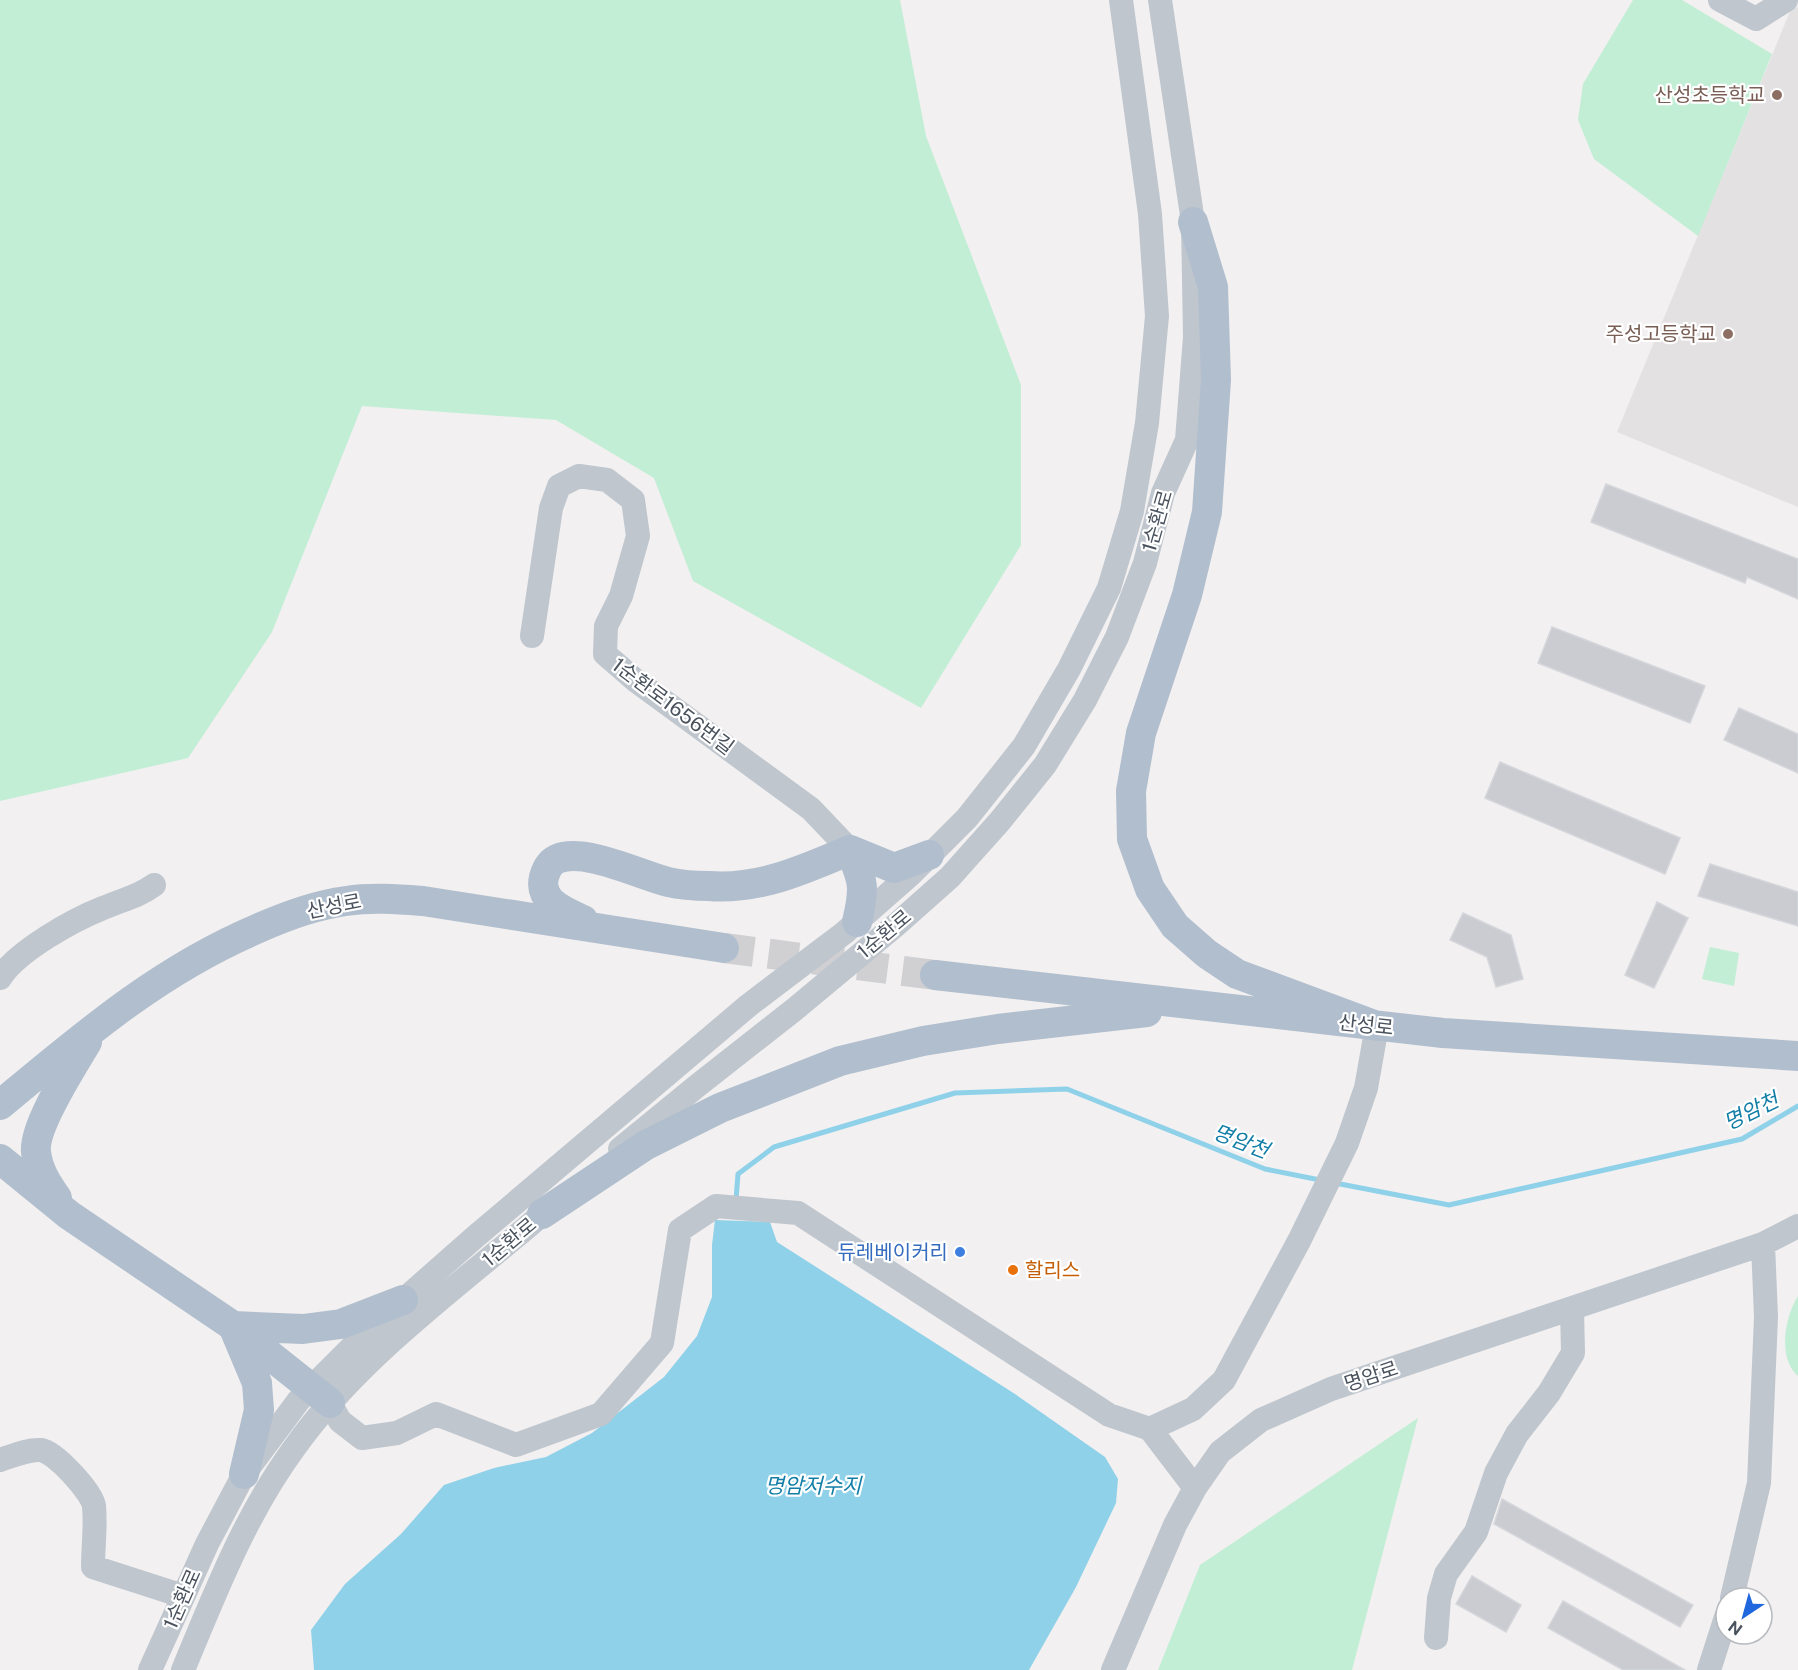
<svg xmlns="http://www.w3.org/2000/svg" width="1798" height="1670" viewBox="0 0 1798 1670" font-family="'Public Sans','Noto Sans KR',sans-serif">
<rect width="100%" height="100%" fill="#f2f0f0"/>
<path fill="#e3e1e2" d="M1798,7V507L1617,432L1791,9Z"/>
<path fill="#c1eed5" d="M0,0H900L926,136L1021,385V545L921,708L693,581L654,478L556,420L362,406L272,632L188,758L0,801Z
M1633,0H1682L1772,54L1698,236L1594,159L1578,120L1583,84Z
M1710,947L1739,953L1734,986L1702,979Z
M1798,1296V1376C1777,1358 1785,1316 1798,1296Z
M1418,1418L1352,1670H1158L1200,1565Z"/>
<path fill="#8fd1e9" d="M715,1220L770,1222L777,1242L1015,1394L1105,1457L1118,1479L1116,1503L1076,1587L1029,1670H314L311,1630L345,1584L401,1534L444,1485L494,1468L546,1457L592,1433L664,1377L697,1336L712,1297V1245Z"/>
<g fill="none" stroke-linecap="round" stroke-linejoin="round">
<path stroke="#8fd1e9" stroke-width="5" d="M1335,1183L1449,1205L1742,1139L1798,1106
M736,1200L738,1174L774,1147L955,1093L1067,1089L1265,1169L1320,1180"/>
</g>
<path fill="#caccd2" stroke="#d4d6db" stroke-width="1.5" d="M1606,484L1798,559V599L1747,577L1745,583L1591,522Z
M1552,627L1705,686L1690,723L1538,663Z
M1739,708L1798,734V773L1724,740Z
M1500,762L1680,838L1665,874L1485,798Z
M1710,864L1798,892V926L1698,896Z
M1657,902L1688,918L1654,988L1625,975Z
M1463,913L1511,935L1523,979L1496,987L1487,957L1450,940Z
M1502,1499L1693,1605L1680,1627L1494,1524Z
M1472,1576L1521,1605L1506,1632L1456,1604Z
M1563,1601L1685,1670H1623L1548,1628Z"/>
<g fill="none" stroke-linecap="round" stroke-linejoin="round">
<path stroke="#d0d0d3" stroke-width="30" stroke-dasharray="30 15" stroke-linecap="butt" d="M724,948L935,975"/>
<path stroke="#bfc6ce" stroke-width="24" d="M1720,0L1756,19L1786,0
M532,636L551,508L559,486L579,476L607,480L633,500L638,536L621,596L606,626L605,654L635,680L811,809L850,850
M0,978C17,951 73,920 103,908C121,900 138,897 154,885
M620,1149L697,1086L795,1009L896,925L950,877L1000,821L1045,765L1085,700L1117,637L1145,563L1163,493L1187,440L1195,337L1193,222L1160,0
M330,1403L340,1421L362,1438L397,1433L436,1414L516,1445L601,1414L662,1343L680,1230L716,1206L798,1213L1109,1415L1150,1429
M0,1460C12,1456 28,1449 41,1450C55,1452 92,1492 94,1506C96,1526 93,1547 93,1567L183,1596
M1195,1488L1150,1429L1193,1409L1224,1380L1299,1241L1347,1143L1366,1088L1377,1026
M1732,1598L1759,1483L1766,1317L1763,1244
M1436,1638L1439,1598L1446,1574L1476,1532L1496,1473L1517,1434L1549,1393L1573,1353L1572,1309
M150,1670L207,1544L244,1474L299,1400L366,1333L475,1237L749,1005L844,933L910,875L967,818L1024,746L1069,669L1109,588L1132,511L1147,423L1157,316L1150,214L1121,0
M183,1670C215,1593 245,1515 295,1447C350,1370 425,1312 497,1252C517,1236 537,1219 556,1202
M1113,1670L1175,1525L1195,1488L1220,1452L1261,1420L1331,1389L1763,1244L1798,1226
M1709,1670L1726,1617"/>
<path stroke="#b1bece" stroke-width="30" d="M1193,222L1213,287L1216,380L1207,512L1187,595L1141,733L1131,791L1132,839L1150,889L1175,926L1207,954L1237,974L1377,1026
M850,850C864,882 865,888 857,922
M583,920C565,911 538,902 544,877C546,870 550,862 557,859C584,847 640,875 668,882C681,885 696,886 709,886C760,890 805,869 850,850L894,868L929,855
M935,975L1443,1033L1798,1056
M0,1105C82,1037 159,970 259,928C286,916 316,905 346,901C372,897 397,899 423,901L724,948
M0,1159L69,1215L233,1326L330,1403
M57,1198C47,1184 38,1170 36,1152C33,1126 73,1066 87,1042
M542,1214L646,1145L720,1108L840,1061L923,1041L998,1029L1147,1012
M244,1474L259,1410L257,1383L233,1326L303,1329L341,1324L403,1300"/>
</g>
<g fill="#8d6e63" stroke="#fff" stroke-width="2">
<circle cx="1777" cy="95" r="6"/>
<circle cx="1728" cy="334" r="6"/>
</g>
<circle fill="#3f7fe0" stroke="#fff" stroke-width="2" cx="960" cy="1252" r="6"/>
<circle fill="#e8710a" stroke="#fff" stroke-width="2" cx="1013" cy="1270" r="6"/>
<g text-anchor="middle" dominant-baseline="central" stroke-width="4.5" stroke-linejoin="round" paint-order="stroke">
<g font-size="20" fill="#785e54" stroke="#fff" text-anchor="end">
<text x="1765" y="95">산성초등학교</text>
<text x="1716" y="334">주성고등학교</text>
</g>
<g font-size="20" fill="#49525d" stroke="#fff">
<text transform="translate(1157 521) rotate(-74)">1순환로</text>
<text transform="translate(673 706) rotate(37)">1순환로1656번길</text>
<text transform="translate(334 906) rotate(-11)">산성로</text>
<text transform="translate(884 934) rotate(-40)">1순환로</text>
<text transform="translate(1366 1025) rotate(6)">산성로</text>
<text transform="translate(509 1242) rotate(-40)">1순환로</text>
<text transform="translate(1371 1376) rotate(-18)">명암로</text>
<text transform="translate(182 1599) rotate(-66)">1순환로</text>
</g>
<g font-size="20" fill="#366cbe" stroke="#fff" text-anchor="end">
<text x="948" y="1252">듀레베이커리</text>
</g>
<g font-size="20" fill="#c56008" stroke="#fff" text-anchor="start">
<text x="1025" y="1270">할리스</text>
</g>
<g font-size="21" font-style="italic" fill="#127ea7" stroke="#fff">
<text transform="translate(1751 1111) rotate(-26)">명암천</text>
<text transform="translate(1241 1141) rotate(21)">명암천</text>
<text x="813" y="1485">명암저수지</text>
</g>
</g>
<g transform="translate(1744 1616) rotate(216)"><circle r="28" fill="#ffffff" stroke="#b6babe" stroke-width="1.5"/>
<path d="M0-4.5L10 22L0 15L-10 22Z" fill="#2066dd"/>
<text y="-9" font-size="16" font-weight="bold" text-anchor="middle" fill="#49525d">N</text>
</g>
</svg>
